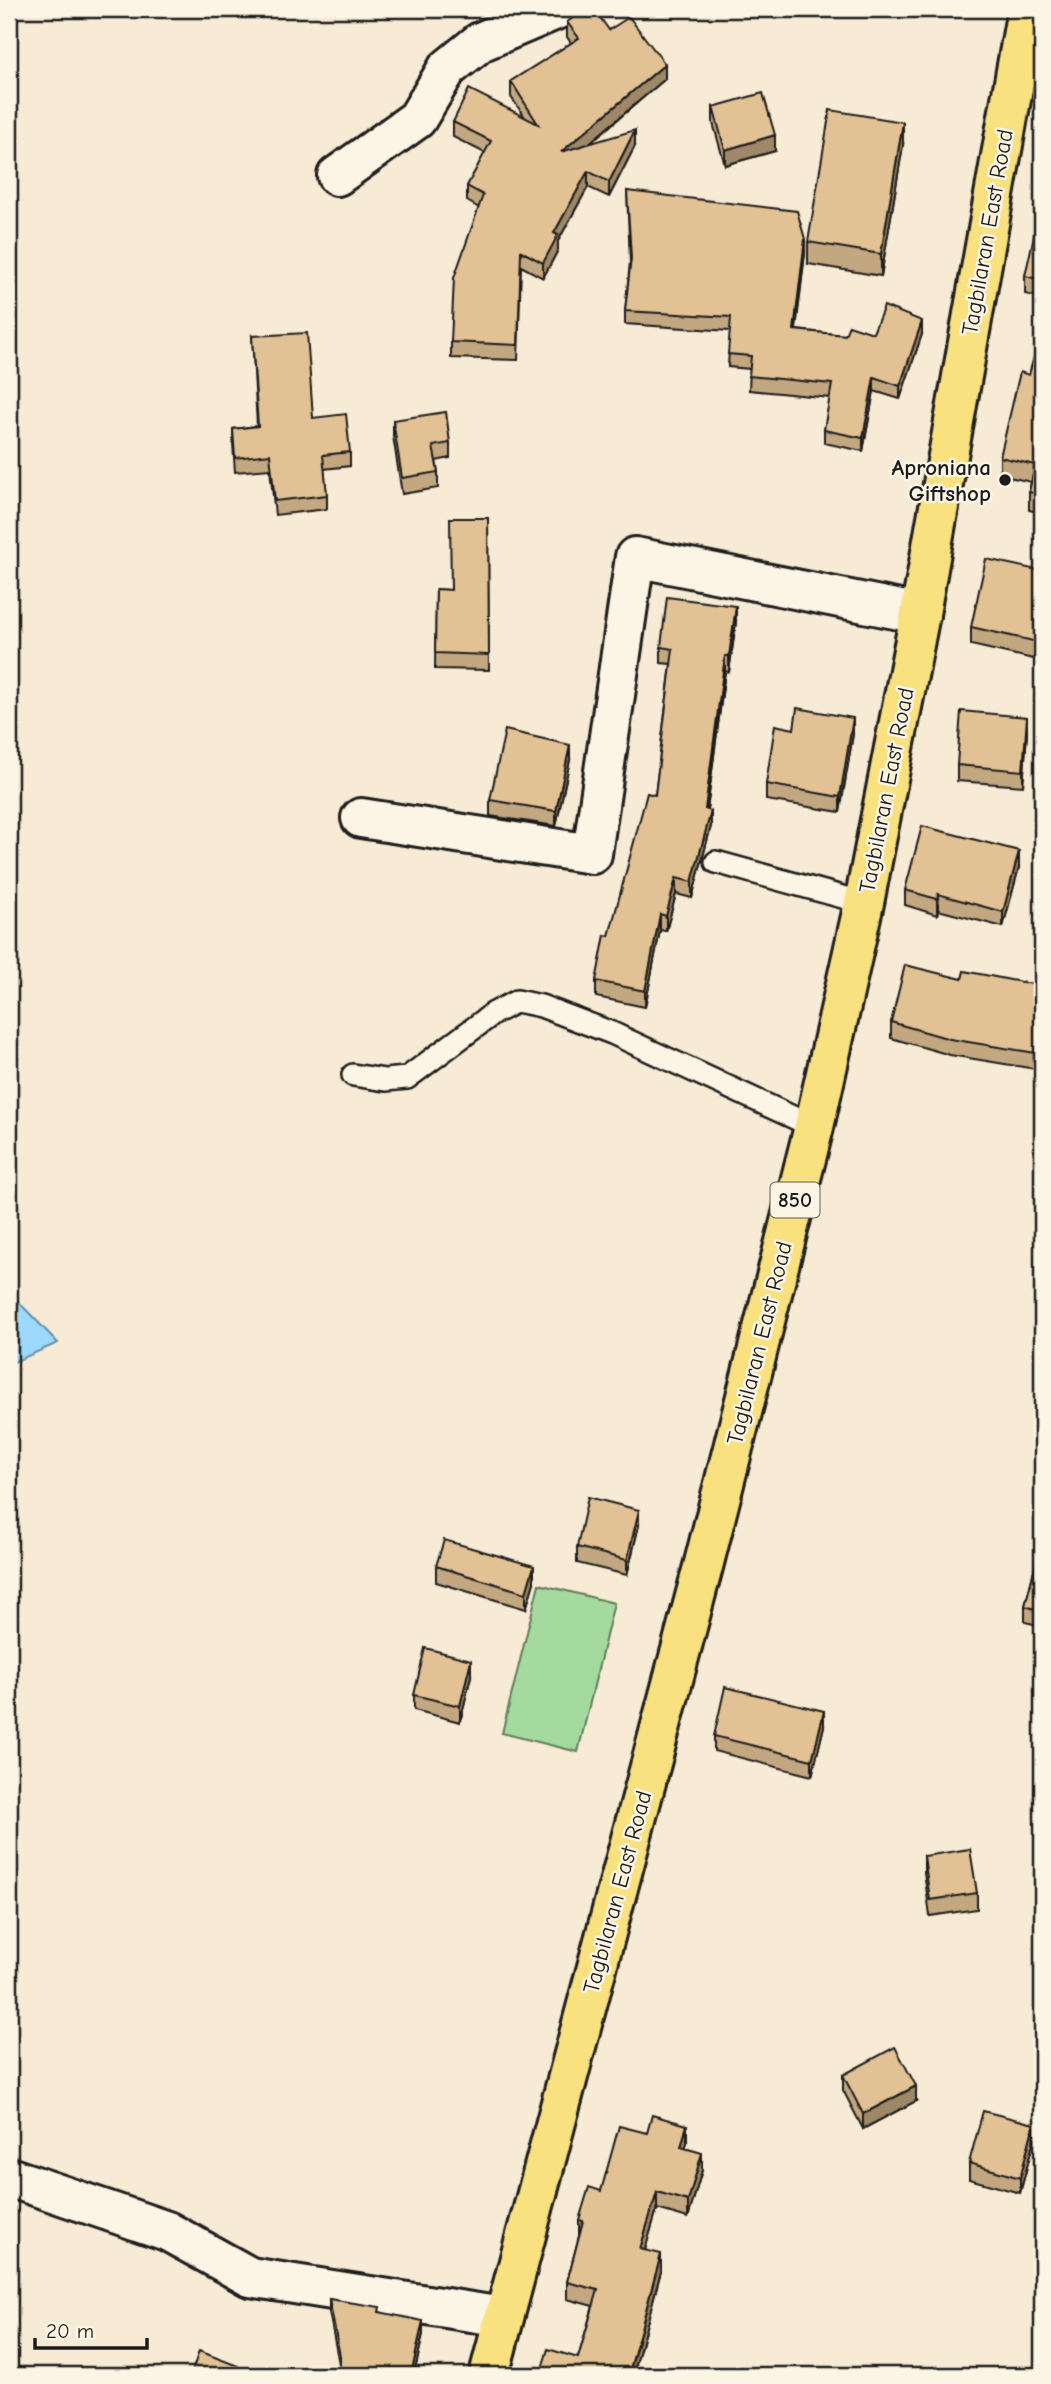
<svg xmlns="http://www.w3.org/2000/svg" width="1051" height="2384" viewBox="0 0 1051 2384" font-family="'Comic Neue',sans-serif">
	<rect width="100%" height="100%" fill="#f7ebd5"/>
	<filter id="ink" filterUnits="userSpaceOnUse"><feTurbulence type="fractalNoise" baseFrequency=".0143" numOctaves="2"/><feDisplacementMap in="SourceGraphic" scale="14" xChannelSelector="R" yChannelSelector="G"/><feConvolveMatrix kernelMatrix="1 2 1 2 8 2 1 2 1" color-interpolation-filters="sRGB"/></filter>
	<g filter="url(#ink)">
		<!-- green -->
		<polygon fill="#a4da9d" stroke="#607b5c" stroke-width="2" points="539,1584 614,1603 578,1752 502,1733"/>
		<!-- water -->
		<polygon fill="#9dd9fd" stroke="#698da3" stroke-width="2" points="9,1292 58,1343 9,1364"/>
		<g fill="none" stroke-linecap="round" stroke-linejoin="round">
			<defs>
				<g id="service">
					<polyline points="716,862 864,903"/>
					<polyline points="353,1075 385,1080 407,1078 494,1013 517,1001 541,1006 612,1033 814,1127"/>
				</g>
				<g id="minor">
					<polyline points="337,176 417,119 447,69 480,42 558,9"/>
					<polyline points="361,818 592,854 635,557 920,614"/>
					<polyline points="9,2177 167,2231 250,2277 503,2317"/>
				</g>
				<polyline id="primary" points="489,2375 704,1563 814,1127 864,903 920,614 1027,9"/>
			</defs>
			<!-- service casing -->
			<use href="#service" stroke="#1c1c1c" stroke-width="26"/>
			<!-- minor casing -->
			<use href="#minor" stroke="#1c1c1c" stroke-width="44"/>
			<!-- primary casing -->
			<use href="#primary" stroke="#1c1c1c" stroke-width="44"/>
			<!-- service -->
			<use href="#service" stroke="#fcf5e5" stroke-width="21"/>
			<!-- minor -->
			<use href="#minor" stroke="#fcf5e5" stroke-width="38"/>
			<!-- primary -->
			<use href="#primary" stroke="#fae180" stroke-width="38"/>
		</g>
		<!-- wall -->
		<g fill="#c2a780" stroke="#1c1c1c" stroke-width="2">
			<polygon points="567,22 609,30 665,79 589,144 635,146 609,197 588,187 558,241 558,250 543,278 521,266 518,360 451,358 451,342 479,208 467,201 467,186 485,153 453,137 453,122 524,116 511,97 511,81 571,43 567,37"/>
			<polygon points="713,107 775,151 725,165 713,123"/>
			<polygon points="903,145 881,276 808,264 808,242"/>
			<polygon points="627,191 805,253 796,330 845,335 873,333 922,334 900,399 874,391 863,451 824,443 824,430 830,398 749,390 750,369 728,367 730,331 625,324 625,311 630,262"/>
			<polygon points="1042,214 1042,298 1025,294 1025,276"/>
			<polygon points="1042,328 1042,513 1029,510 1029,492 1031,482 1000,475 1000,457 1029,375"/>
			<polygon points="252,336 313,418 350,452 350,466 324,469 327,495 327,509 275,515 270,469 235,472 233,443 233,429 257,426"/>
			<polygon points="393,420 450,443 450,458 436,461 438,472 438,488 402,494 393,436"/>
			<polygon points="488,518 489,670 435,669 436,589 451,590"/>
			<polygon points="1042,571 1042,661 971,645 971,627"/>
			<polygon points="736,622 729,672 725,671 707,810 711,826 692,898 676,894 666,931 660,930 645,1007 596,997 596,981 609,936 655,795 671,664 661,663 661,647"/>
			<polygon points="794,729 853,734 840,812 766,800 766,784"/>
			<polygon points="1027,733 1023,786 957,781 957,765"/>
			<polygon points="570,760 556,826 490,816 490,800"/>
			<polygon points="1019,867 1003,927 938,910 937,915 905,905 905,890"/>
			<polygon points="962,979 1042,986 1042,1070 950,1055 891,1038 891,1022"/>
			<polygon points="639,1525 627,1575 577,1563 577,1547"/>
			<polygon points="1042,1539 1042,1626 1025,1622 1025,1606"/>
			<polygon points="436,1566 534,1582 526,1609 436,1582"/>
			<polygon points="471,1676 460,1722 414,1710 414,1695"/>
			<polygon points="824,1726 812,1776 714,1751 714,1736"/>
			<polygon points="924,1856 977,1893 977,1909 930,1916 924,1872"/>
			<polygon points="843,2075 916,2101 863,2129 843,2090"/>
			<polygon points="647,2133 687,2142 685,2148 702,2170 688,2218 657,2209 645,2250 661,2271 633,2375 578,2358 593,2306 567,2299 567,2282 579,2236 579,2220"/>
			<polygon points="1034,2140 1020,2193 969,2179 969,2163"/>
			<polygon points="329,2299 380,2312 423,2334 414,2375 340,2375 340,2369 329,2312"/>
		</g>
		<!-- shaded-wall -->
		<g fill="#9e8868" stroke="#1c1c1c" stroke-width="2">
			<polygon points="665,64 665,79 561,167 561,152"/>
			<polygon points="903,122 903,145 881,276 881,254"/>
			<polygon points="635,130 635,146 609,197 609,182"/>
			<polygon points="775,135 775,151 725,165 725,150"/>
			<polygon points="588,171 588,187 558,241 558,250 543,278 543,263 554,233"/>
			<polygon points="805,239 805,253 794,343 794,330"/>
			<polygon points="922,321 922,334 900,399 900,386"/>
			<polygon points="874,377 874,391 863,451 863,438"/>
			<polygon points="736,606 736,622 729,672 729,656"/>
			<polygon points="725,656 725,671 705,825 705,809"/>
			<polygon points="1027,717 1027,733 1023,786 1023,771"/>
			<polygon points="853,718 853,734 840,812 840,797"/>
			<polygon points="570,745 570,760 556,826 556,811"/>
			<polygon points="711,811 711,826 692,898 692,882"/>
			<polygon points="1019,851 1019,867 1003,927 1003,912"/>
			<polygon points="676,878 676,894 666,931 666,916"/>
			<polygon points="938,894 938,910 937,915 937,899"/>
			<polygon points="660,914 660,930 645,1007 645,991"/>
			<polygon points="639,1510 639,1525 627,1575 627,1560"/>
			<polygon points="534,1566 534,1582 526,1609 526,1593"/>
			<polygon points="471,1660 471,1676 460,1722 460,1706"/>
			<polygon points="824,1711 824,1726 812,1776 812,1760"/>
			<polygon points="916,2086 916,2101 863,2129 863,2114"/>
			<polygon points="1034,2124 1034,2140 1020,2193 1020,2178"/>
			<polygon points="687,2125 687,2142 681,2164 681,2147"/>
			<polygon points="702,2153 702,2170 688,2218 688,2201"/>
			<polygon points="657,2192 657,2209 640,2266 640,2249"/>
			<polygon points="661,2254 661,2271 633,2375 629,2375"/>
			<polygon points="423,2321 423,2334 414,2375 411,2375"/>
		</g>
		<!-- building -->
		<g fill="#e2c295" stroke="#1c1c1c" stroke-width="2">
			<polygon points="586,9 594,9 609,30 629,17 665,64 561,152 635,130 609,182 588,171 554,233 558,235 543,263 521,251 518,345 451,342 454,278 483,195 467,186 491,141 453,122 469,89 538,124 511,81 579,38 567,22"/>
			<polygon points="763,93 775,135 725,150 713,107"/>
			<polygon points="830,110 903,122 881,254 808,242"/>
			<polygon points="627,191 797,211 805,239 794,330 845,335 849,325 873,333 884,306 922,321 900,386 874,377 863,438 824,430 832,384 749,376 751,356 728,354 731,317 625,311 631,258"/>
			<polygon points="1039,213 1042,214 1042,280 1025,276"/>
			<polygon points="1042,328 1042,495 1029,492 1035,465 1000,457 1020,372 1029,375"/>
			<polygon points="307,333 313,418 346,414 350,452 323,455 327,495 275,501 270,454 235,458 233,429 258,426 252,336"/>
			<polygon points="446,412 450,443 433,446 438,472 402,478 393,420"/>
			<polygon points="450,518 488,518 489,655 435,653 436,589 451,590"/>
			<polygon points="986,559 1042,571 1042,643 971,627"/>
			<polygon points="667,597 736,606 729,656 725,656 705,809 711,811 692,882 676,878 666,916 660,914 645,991 596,981 605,935 609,936 647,793 655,795 673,649 661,647"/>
			<polygon points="797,708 853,718 840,797 766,784 775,725 794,729"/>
			<polygon points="961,711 1027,717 1023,771 957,765"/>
			<polygon points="505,730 570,745 556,811 490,800"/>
			<polygon points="922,826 1019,851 1003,912 938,894 937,899 905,890"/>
			<polygon points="905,965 962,979 964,971 1042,986 1042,1054 950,1039 891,1022"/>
			<polygon points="588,1497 639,1510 627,1560 577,1547"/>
			<polygon points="1042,1539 1042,1611 1025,1606"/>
			<polygon points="444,1540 534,1566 526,1593 436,1566"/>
			<polygon points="425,1648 471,1660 460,1706 414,1695"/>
			<polygon points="725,1687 824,1711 812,1760 714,1736"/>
			<polygon points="970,1849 977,1893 930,1900 924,1856"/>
			<polygon points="895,2047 916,2086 863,2114 843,2075"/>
			<polygon points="983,2111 1034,2124 1020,2178 969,2163"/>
			<polygon points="652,2115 687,2125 681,2147 702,2153 688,2201 657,2192 640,2249 661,2254 629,2373 635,2375 540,2375 548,2349 578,2358 598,2290 567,2282 583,2221 579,2220 589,2187 601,2191 619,2126 647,2133"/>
			<polygon points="329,2299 380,2307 379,2312 423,2321 411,2375 340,2375 340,2356"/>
			<polygon points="199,2351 238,2366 234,2375 191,2375"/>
		</g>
	</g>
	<!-- markers -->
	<circle fill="#1c1c1c" stroke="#fcf5e5" stroke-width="2.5" cx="1005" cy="480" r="7"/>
	<g text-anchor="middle" stroke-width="5" stroke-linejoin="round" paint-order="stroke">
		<!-- shield labels -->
		<rect fill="#fcf5e5" stroke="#5f5d58" stroke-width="2" x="770.5" y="1182.5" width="49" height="35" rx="5"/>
		<g font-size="21" font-weight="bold" fill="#1c1c1c">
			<text x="795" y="1207">850</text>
		</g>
		<!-- street labels -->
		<g font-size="23" fill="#1c1c1c" stroke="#fcf5e5">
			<text transform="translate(987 232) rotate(-80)" y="8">Tagbilaran East Road</text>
			<text transform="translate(886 790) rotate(-79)" y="8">Tagbilaran East Road</text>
			<text transform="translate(759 1343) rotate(-76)" y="8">Tagbilaran East Road</text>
			<text transform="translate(617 1892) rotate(-75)" y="8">Tagbilaran East Road</text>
		</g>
		<!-- poi labels -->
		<g font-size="23" font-weight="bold" fill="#1c1c1c" stroke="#fcf5e5" text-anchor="end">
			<text x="991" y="475">Aproniana<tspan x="991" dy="26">Giftshop</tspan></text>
		</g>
	</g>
	<!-- margin -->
	<rect width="1051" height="2384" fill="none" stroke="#fcf5e5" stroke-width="35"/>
	<rect x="18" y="18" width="1016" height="2349" fill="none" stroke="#1c1c1c" stroke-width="2.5" filter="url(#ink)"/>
	<!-- scale -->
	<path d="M35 2338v10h112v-10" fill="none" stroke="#1c1c1c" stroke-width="3.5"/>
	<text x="46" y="2338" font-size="21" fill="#1c1c1c" stroke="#fcf5e5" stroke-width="5" paint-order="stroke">20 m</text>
</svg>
